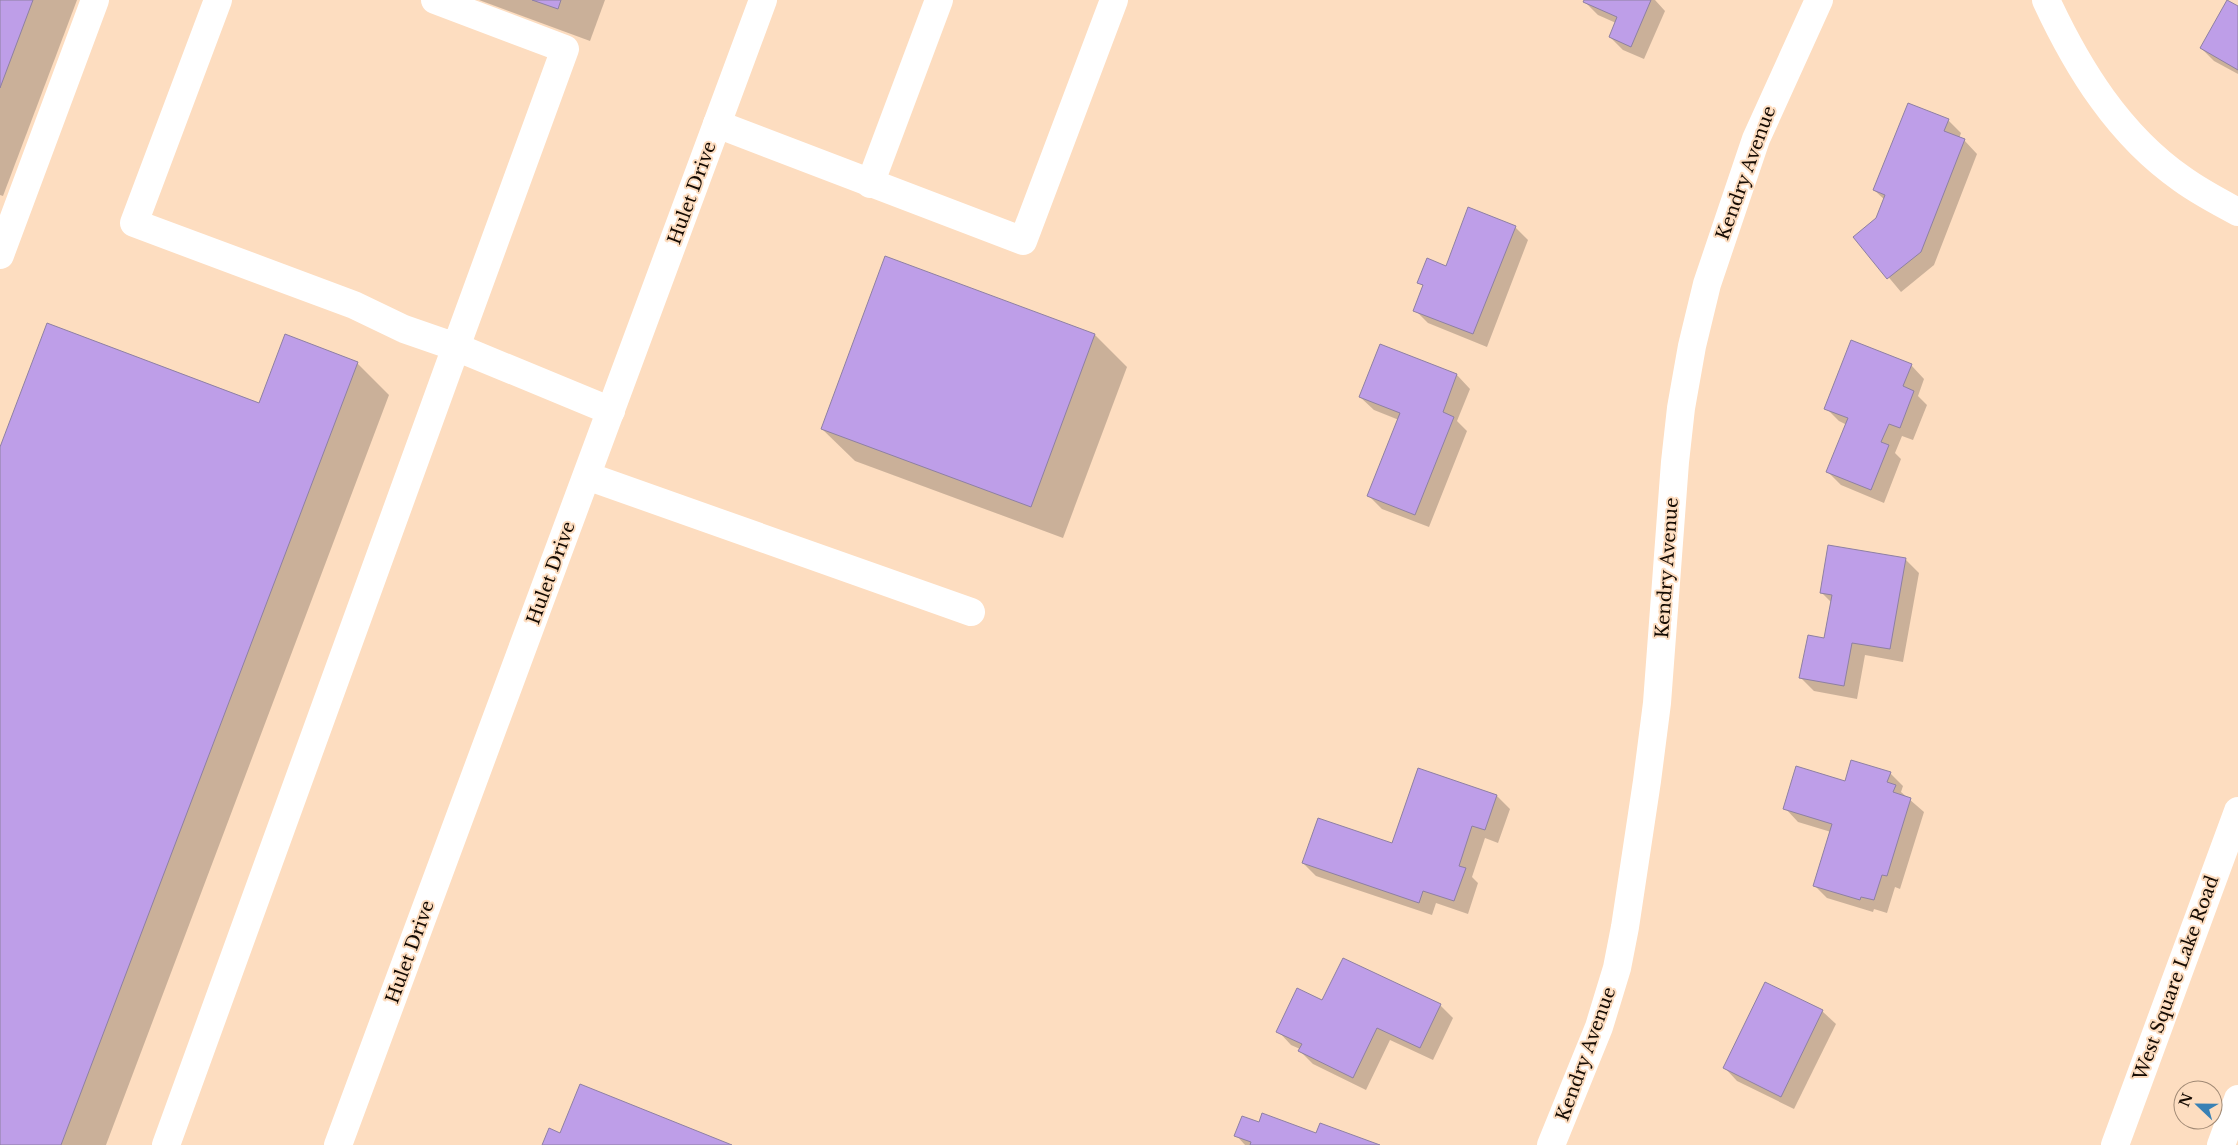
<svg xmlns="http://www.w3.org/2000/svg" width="2238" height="1145" viewBox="0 0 2238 1145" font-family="'Libre Baskerville',serif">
	<rect width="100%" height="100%" fill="#fdddc0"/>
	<!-- shadow -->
	<g fill="#0003">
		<polygon points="0,0 77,0 3,196 0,195"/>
		<polygon points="479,0 605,0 590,41"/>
		<polygon points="1586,0 1655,0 1665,11 1644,59 1623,50 1610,37 1616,23 1598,15 1585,2"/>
		<polygon points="2238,7 2238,74 2214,61 2201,48"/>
		<polygon points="1948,120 1961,133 1959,139 1964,140 1977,154 1934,265 1901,292 1855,237 1877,219 1885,200 1874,190"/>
		<polygon points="1515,227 1528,240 1487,347 1428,323 1415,310 1424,287 1419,282"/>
		<polygon points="1095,335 1127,367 1063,538 855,461 822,429"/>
		<polygon points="1380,346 1457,375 1470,389 1457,421 1467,431 1429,527 1382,509 1369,496 1399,420 1374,410 1360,397"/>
		<polygon points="357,363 389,395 106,1145 0,1145 0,451 259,405"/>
		<polygon points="1911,365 1924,379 1918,396 1927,405 1913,440 1902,436 1895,453 1901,459 1884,503 1841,485 1828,472 1847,425 1839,421 1826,408"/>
		<polygon points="1829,546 1906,560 1919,573 1903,662 1865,655 1857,699 1814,691 1801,678 1825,640 1832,603 1822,593"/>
		<polygon points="1418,769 1497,796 1510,809 1498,843 1485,838 1472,877 1478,883 1468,914 1436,903 1432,915 1316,876 1303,863 1392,844"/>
		<polygon points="1890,773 1903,786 1901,792 1924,812 1900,889 1895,887 1887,913 1874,909 1873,912 1827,898 1814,885 1831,832 1798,822 1785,808 1846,783"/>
		<polygon points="1765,983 1822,1011 1836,1024 1794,1109 1737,1081 1724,1067"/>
		<polygon points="1323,1001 1440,1005 1453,1018 1433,1060 1390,1040 1366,1090 1313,1064 1300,1051 1300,1049 1291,1045 1278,1031"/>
		<polygon points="1259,1124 1376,1145 1245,1145 1236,1135"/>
	</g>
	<!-- building -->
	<g fill="#be9ee8" stroke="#8e80a2">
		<polygon points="0,0 33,0 0,88"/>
		<polygon points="532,0 561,0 558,9"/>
		<polygon points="1584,0 1651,0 1631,47 1609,37 1617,17 1583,2"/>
		<polygon points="2227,0 2238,6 2238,70 2200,48"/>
		<polygon points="1908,103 1949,119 1944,131 1965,139 1921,252 1887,279 1853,237 1876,218 1885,195 1873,190"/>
		<polygon points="1468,207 1516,226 1473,334 1413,311 1423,285 1417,283 1427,258 1446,266"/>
		<polygon points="885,256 1095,334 1031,507 821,429"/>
		<polygon points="47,323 259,403 285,334 358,362 61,1145 0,1145 0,447"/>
		<polygon points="1851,340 1912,364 1903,386 1914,391 1900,428 1889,424 1881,442 1889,445 1871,490 1826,472 1848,418 1824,409"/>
		<polygon points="1380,344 1457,374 1443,412 1454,417 1415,515 1367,496 1400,413 1359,397"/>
		<polygon points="1828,545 1906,558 1890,649 1852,643 1844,686 1799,678 1808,635 1824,638 1832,595 1820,593"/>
		<polygon points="1851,760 1891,772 1887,782 1896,785 1893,792 1911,798 1887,876 1882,875 1874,900 1861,897 1860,900 1813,886 1832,824 1783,809 1796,766 1845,781"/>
		<polygon points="1418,768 1497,795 1485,830 1472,826 1459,866 1466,868 1454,901 1423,891 1419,903 1302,863 1318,818 1392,843"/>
		<polygon points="1343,958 1441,1004 1420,1048 1377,1028 1353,1078 1298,1051 1302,1044 1276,1032 1297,988 1322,1000"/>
		<polygon points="1765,982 1823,1010 1781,1097 1723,1068"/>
		<polygon points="580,1084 732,1145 542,1145 549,1128 560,1133"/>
		<polygon points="1262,1113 1316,1133 1320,1123 1380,1145 1250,1145 1251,1142 1234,1136 1242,1116 1259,1122"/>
	</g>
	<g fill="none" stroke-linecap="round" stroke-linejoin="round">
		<!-- minor -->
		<g stroke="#fff" stroke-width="28">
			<polyline points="218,0 134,223 354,305 404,329 456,347 565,49 435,0"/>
			<path d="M2046 0C2078 69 2119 135 2182 179 2200 192 2219 202 2238 212"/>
			<polyline points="717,124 1023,241 1114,0"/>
			<polyline points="870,184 939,0"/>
			<polyline points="0,255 95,0"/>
			<polyline points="587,476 971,612"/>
			<polyline points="166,1145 456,347 611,411"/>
			<polyline points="338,1145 763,0"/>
			<polyline points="1551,1145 1599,1027 1617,968 1625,927 1647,781 1657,703 1675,462 1681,408 1692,346 1707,284 1756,139 1819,0"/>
		</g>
		<!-- highway -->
		<g stroke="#fff" stroke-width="28">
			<polyline points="2115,1145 2238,811"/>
			<polyline points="2221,1145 2238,1099"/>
		</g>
	</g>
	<g text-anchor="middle" stroke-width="4" stroke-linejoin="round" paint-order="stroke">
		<!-- street labels -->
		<g font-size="18" fill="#150b03" stroke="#fdddc0">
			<text transform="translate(1746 173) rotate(-70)" y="6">Kendry Avenue</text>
			<text transform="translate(692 193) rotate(-70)" y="6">Hulet Drive</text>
			<text transform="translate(1667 568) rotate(-86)" y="6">Kendry Avenue</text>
			<text transform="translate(551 573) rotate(-70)" y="6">Hulet Drive</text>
			<text transform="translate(410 952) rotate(-70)" y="6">Hulet Drive</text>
			<text transform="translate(2176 978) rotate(-70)" y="6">West Square Lake Road</text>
			<text transform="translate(1586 1054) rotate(-70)" y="6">Kendry Avenue</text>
		</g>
	</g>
	<!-- north arrow -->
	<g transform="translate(2198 1105) rotate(292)"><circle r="24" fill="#fdddc0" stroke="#a08974"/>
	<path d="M0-4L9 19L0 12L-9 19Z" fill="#3981b5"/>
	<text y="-8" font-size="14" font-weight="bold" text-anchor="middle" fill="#150b03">N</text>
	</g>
</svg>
